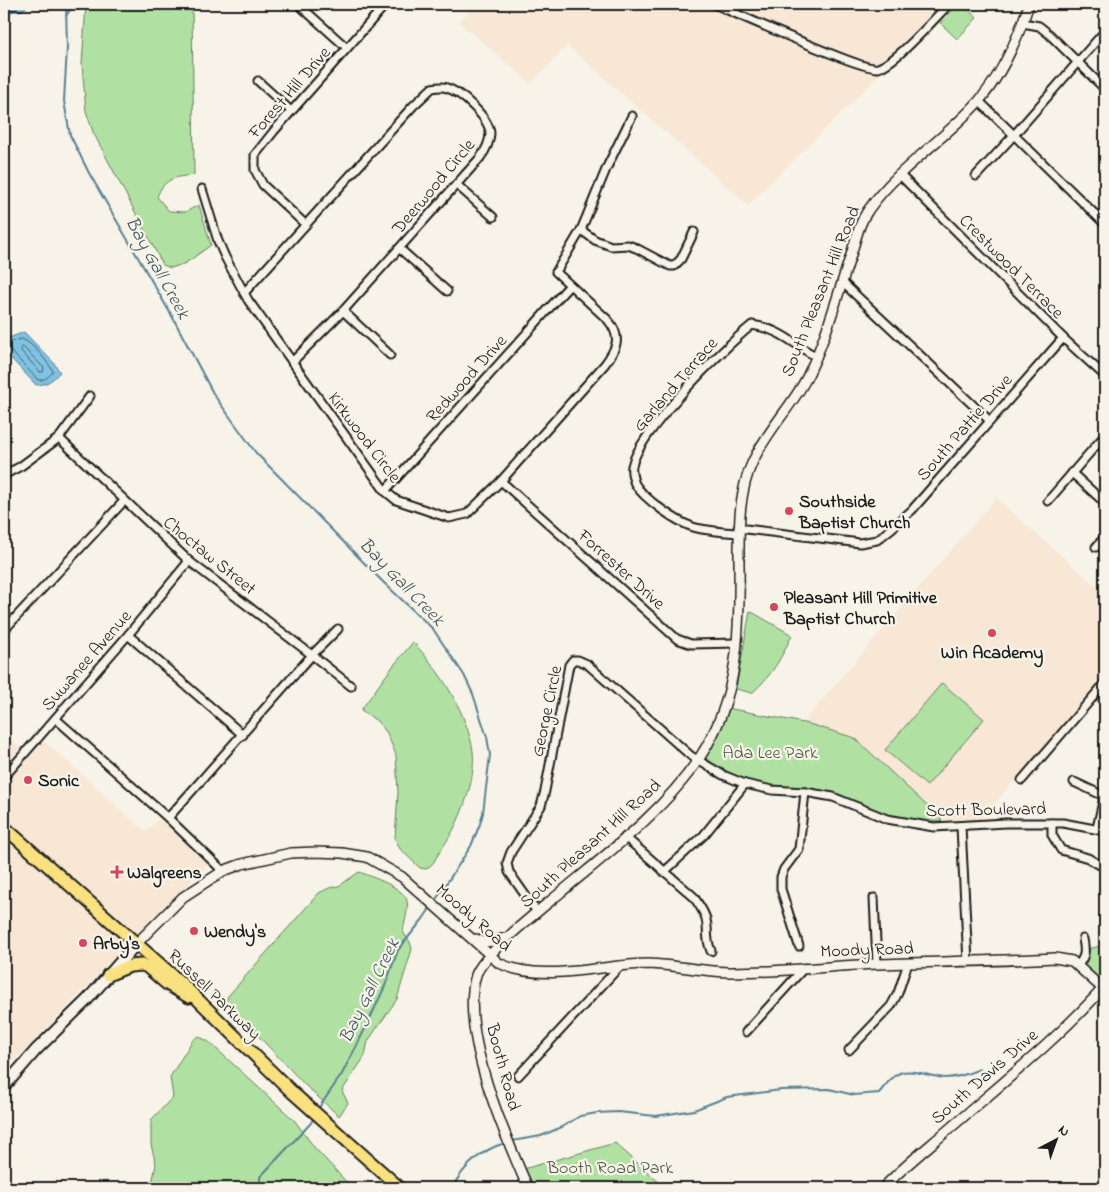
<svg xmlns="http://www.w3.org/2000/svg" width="1109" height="1192" viewBox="0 0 1109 1192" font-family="'Indie Flower',sans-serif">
	<rect width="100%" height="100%" fill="#f7f3e8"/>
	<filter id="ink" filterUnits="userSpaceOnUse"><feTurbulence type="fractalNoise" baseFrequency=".02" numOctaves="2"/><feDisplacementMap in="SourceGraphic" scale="10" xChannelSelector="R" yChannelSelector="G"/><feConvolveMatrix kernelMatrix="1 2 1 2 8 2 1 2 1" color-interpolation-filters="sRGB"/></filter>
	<g filter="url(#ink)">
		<!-- built -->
		<g fill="#f7e7d4">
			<polygon points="476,4 947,4 864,90 748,205 567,45 531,84 459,22"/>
			<polygon points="996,498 1101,591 1105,586 1105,676 981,819 942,820 855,738 809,724 807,718"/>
			<polygon points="4,733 20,748 36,734 146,832 166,812 215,857 4,1071"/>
		</g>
		<!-- green -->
		<g fill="#b0e1a2" stroke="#667e5f">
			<path d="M86 4H192L194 175C175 177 164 178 157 197L169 211 185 212 199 205 211 245 186 263 171 268 163 265 93 132 86 111 82 64Z"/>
			<polygon points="959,4 962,4 977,18 957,39 940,23"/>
			<path d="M750 611 792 635C780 660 773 674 752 693L736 689Z"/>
			<path d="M413 642C440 671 463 706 472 745 477 769 468 798 458 820 452 835 441 849 433 863L427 869 420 868 400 849 395 839 398 792 396 755 387 733 377 721 361 710 390 670Z"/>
			<polygon points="942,683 984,719 927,786 885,750"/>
			<polygon points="727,708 809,724 855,738 942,820 938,823 911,822 888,818 833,796 745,783 700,760"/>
			<path d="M359 872C370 876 405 888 407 901 409 908 404 924 403 932L410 942 412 949 397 999 368 1041 365 1056 342 1091 348 1103 339 1116 306 1086 226 1002 228 996 319 893 329 888 339 886Z"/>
			<path d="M1105 945V974L1098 978 1083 966C1084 959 1087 958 1087 949Z"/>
			<polygon points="198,1036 209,1042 295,1121 314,1147 352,1188 153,1188 152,1184 156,1164 151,1145 151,1120 173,1097 170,1077 192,1041"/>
			<polygon points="615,1143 662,1185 659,1188 528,1188 520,1170"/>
		</g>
		<!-- water -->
		<g fill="#80c2e1" stroke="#588092">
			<polygon points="4,4 29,4 23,10 4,13"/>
			<path d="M24 332 53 362 60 372C53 380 46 385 36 385L4 351V340Z"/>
		</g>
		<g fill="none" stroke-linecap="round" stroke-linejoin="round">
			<!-- shore -->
			<g stroke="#445e6b" stroke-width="1">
				<path d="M22 339C34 344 46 360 53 371 51 376 43 381 38 380L7 347 8 343Z"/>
				<polygon points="23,347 44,368 43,372 40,372 21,351 21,348"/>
			</g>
			<!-- stream -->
			<g stroke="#588092" stroke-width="2">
				<polyline points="66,4 67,48 64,101 70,135 89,173 172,316 214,395 256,453 383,582 433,629 464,675 473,694 487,737 490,755 483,813 480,824 471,846 435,901"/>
				<polyline points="66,16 74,4"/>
				<polyline points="318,1109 342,1074 367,1025 385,986 398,950 423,919 431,907"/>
				<path d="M512 1141 541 1136 564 1126 580 1116 597 1113 618 1112 656 1116 694 1110 727 1097 781 1090 829 1089 854 1095 879 1093C897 1071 901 1067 929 1075 934 1076 940 1078 945 1078 957 1078 968 1074 980 1069"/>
				<polyline points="263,1188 260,1185 260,1177 310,1124 314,1118"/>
				<path d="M452 1188C464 1166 481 1150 505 1143"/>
			</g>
			<defs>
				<g id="minor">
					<polyline points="298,4 347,48"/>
					<path d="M714 4C735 13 866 72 878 68 897 62 934 19 949 4"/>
					<polyline points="1023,23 1039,26 1049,34 1105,89"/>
					<polyline points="258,81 291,111"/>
					<polyline points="979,101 1105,224"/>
					<polyline points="900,175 1063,338 1105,376"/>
					<polyline points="976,176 1014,135 1105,31"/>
					<polyline points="457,185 493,217"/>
					<path d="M202 189 218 241 225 257 248 300 385 491 396 500 449 518 467 514 501 481 605 364C617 348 622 337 608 320L556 272 581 230 607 167 632 116"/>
					<polyline points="305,224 263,185 255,170 255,155 274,131 386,4"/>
					<polyline points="581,230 595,240 611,246 628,245 636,248 670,266 674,266 681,259 694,232"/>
					<polyline points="400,249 447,291"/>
					<polyline points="842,282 990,421"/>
					<path d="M244 293 413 106 432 88C437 87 442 86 447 88 461 92 489 118 490 133 490 142 486 150 480 158L343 311 292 362"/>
					<polyline points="343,311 390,355"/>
					<polyline points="59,438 189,561 312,655 351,686"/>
					<polyline points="1072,473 1105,503"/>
					<polyline points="4,475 21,466 59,438 90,396"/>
					<polyline points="501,481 677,639 691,644 737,643"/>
					<polyline points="385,491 569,286"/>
					<polyline points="1048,501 1105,435"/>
					<polyline points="738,528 860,543 877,540 892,528 912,510 1063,338"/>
					<path d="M738 533C723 532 707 531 693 527 677 522 644 499 635 484 633 479 631 472 632 466 639 432 723 348 752 325 780 329 792 343 815 356"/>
					<polyline points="1096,547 1105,537"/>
					<polyline points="4,630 124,501"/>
					<polyline points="128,635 243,735"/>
					<polyline points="56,719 168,818 223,871"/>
					<polyline points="4,777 128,635 189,561"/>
					<polyline points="1022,780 1105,683"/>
					<polyline points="1074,782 1104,796"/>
					<polyline points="168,818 312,655 338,629"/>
					<polyline points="1052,823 1052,835 1061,850 1088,858 1105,868"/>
					<polyline points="961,827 968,962"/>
					<polyline points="1097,828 1105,793"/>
					<path d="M625 837 694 897C698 904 704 911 706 919 709 932 705 937 711 951"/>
					<polyline points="664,872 704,835 745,784"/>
					<polyline points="874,898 877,964"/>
					<polyline points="537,912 509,872 507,863 511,852 541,806 545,791 569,665 573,660 578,660 587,664 691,756 723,775 745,784 772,790 805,792 833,797 887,819 934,827 1006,823 1063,823 1105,831"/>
					<polyline points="799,946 781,889 781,877 784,869 799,849 805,792"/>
					<path d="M1078 965C1086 956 1085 950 1083 939"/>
					<polyline points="746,1032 804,968"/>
					<polyline points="849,1050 891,1006 898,993 908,963"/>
					<polyline points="518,1076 620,966"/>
				</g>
				<g id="tertiary">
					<path d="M476 939C488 945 494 940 506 938"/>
					<path d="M136 944 183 897 223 871 242 864 291 853 315 852 342 853 367 857 402 877 499 963C541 984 603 964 649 964 677 965 705 972 732 972 781 972 829 966 877 964 936 962 996 961 1055 958L1072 961 1103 989"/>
					<path d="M528 1188C505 1136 459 1031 476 975 483 954 541 909 560 893 608 853 665 810 700 757 739 698 740 632 739 563 739 529 738 492 753 461 767 431 791 407 806 379 825 342 836 300 849 261 855 244 858 224 869 209 898 168 944 140 978 102 1002 75 1018 38 1029 4"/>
					<path d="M883 1188C903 1167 926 1149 948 1130 1001 1084 1058 1039 1105 986"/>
				</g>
				<polyline id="secondary" points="4,1087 36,1050 87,1000 136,944"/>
				<g id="primary">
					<polyline points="4,827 181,983 293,1093 400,1188"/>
					<polyline points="108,975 130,966 141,965 146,966 167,984 189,997"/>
				</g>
			</defs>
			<!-- minor casing -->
			<use href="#minor" stroke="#1c1c1c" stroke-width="11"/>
			<!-- tertiary casing -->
			<use href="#tertiary" stroke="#1c1c1c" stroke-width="12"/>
			<!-- secondary casing -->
			<use href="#secondary" stroke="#1c1c1c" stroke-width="14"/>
			<!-- primary casing -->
			<use href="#primary" stroke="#1c1c1c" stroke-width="15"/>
			<!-- minor -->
			<use href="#minor" stroke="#f7f3e8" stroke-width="7"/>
			<!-- tertiary -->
			<use href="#tertiary" stroke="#f7f3e8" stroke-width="9"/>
			<!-- secondary -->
			<use href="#secondary" stroke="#f7f3e8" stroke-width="10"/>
			<!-- primary -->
			<use href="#primary" stroke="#fae180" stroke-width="11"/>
		</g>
	</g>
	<!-- markers -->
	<g fill="#d1495b" stroke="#f7f3e8" stroke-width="2">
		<circle cx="789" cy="511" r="5"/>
		<circle cx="774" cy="607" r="5"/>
		<circle cx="992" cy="633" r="5"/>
		<circle cx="28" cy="780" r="5"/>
		<path d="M114.5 864.5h5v5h5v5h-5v5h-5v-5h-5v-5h5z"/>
		<circle cx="194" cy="931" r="5"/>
		<circle cx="83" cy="943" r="5"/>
	</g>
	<g text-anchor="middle" stroke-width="4.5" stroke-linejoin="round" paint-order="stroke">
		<!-- street labels -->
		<g font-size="18" fill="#1c1c1c" stroke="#f7f3e8">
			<text transform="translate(289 92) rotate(-49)" y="6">Forest Hill Drive</text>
			<text transform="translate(433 186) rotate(-50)" y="6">Deerwood Circle</text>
			<text transform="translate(1012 266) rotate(45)" y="6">Crestwood Terrace</text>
			<text transform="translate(820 291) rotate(-68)" y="6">South Pleasant Hill Road</text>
			<text transform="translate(466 378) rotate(-48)" y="6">Redwood Drive</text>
			<text transform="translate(675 384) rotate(-49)" y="6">Garland Terrace</text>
			<text transform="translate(964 427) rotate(-49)" y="6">South Pattie Drive</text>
			<text transform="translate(365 437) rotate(53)" y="6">Kirkwood Circle</text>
			<text transform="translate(210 555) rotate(39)" y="6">Choctaw Street</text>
			<text transform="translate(622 569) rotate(42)" y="6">Forrester Drive</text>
			<text transform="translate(86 660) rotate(-49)" y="6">Suwanee Avenue</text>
			<text transform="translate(546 711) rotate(-78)" y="6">George Circle</text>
			<text transform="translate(986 809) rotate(-1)" y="6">Scott Boulevard</text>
			<text transform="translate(590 843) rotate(-42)" y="6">South Pleasant Hill Road</text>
			<text transform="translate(474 917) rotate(41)" y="6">Moody Road</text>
			<text transform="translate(867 949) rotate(-2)" y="6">Moody Road</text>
			<text transform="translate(215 994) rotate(44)" y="6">Russell Parkway</text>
			<text transform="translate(504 1067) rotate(75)" y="6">Booth Road</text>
			<text transform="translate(984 1076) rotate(-41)" y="6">South Davis Drive</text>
		</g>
		<!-- poi labels -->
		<g font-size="18" font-weight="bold" fill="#1c1c1c" stroke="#f7f3e8" text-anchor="start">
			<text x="799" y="507">Southside<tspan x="799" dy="21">Baptist Church</tspan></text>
			<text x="784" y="603">Pleasant Hill Primitive<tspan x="784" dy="21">Baptist Church</tspan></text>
			<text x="992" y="658" text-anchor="middle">Win Academy</text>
			<text x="38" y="786">Sonic</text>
			<text x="127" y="878">Walgreens</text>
			<text x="204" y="937">Wendy's</text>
			<text x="93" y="949">Arby's</text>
		</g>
		<!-- park labels -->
		<g font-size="18" fill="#485744" stroke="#f7f3e8">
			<text x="770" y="758">Ada Lee Park</text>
			<text x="610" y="1173">Booth Road Park</text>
		</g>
		<!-- water labels -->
		<g font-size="19" font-style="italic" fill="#3f5661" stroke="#f7f3e8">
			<text transform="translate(159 267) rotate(61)" y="7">Bay Gall Creek</text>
			<text transform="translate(403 581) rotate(46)" y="7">Bay Gall Creek</text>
			<text transform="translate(368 990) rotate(-64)" y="7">Bay Gall Creek</text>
		</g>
	</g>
	<!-- margin -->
	<rect width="1109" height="1192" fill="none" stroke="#f7f3e8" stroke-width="20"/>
	<rect x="10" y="10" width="1089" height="1172" fill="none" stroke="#1c1c1c" stroke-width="2" filter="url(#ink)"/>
	<!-- north arrow -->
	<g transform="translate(1056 1140) rotate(41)" stroke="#f7f3e8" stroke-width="4" paint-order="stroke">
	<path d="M0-4L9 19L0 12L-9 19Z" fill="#1c1c1c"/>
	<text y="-8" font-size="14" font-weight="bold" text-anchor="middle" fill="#1c1c1c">N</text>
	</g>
</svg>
